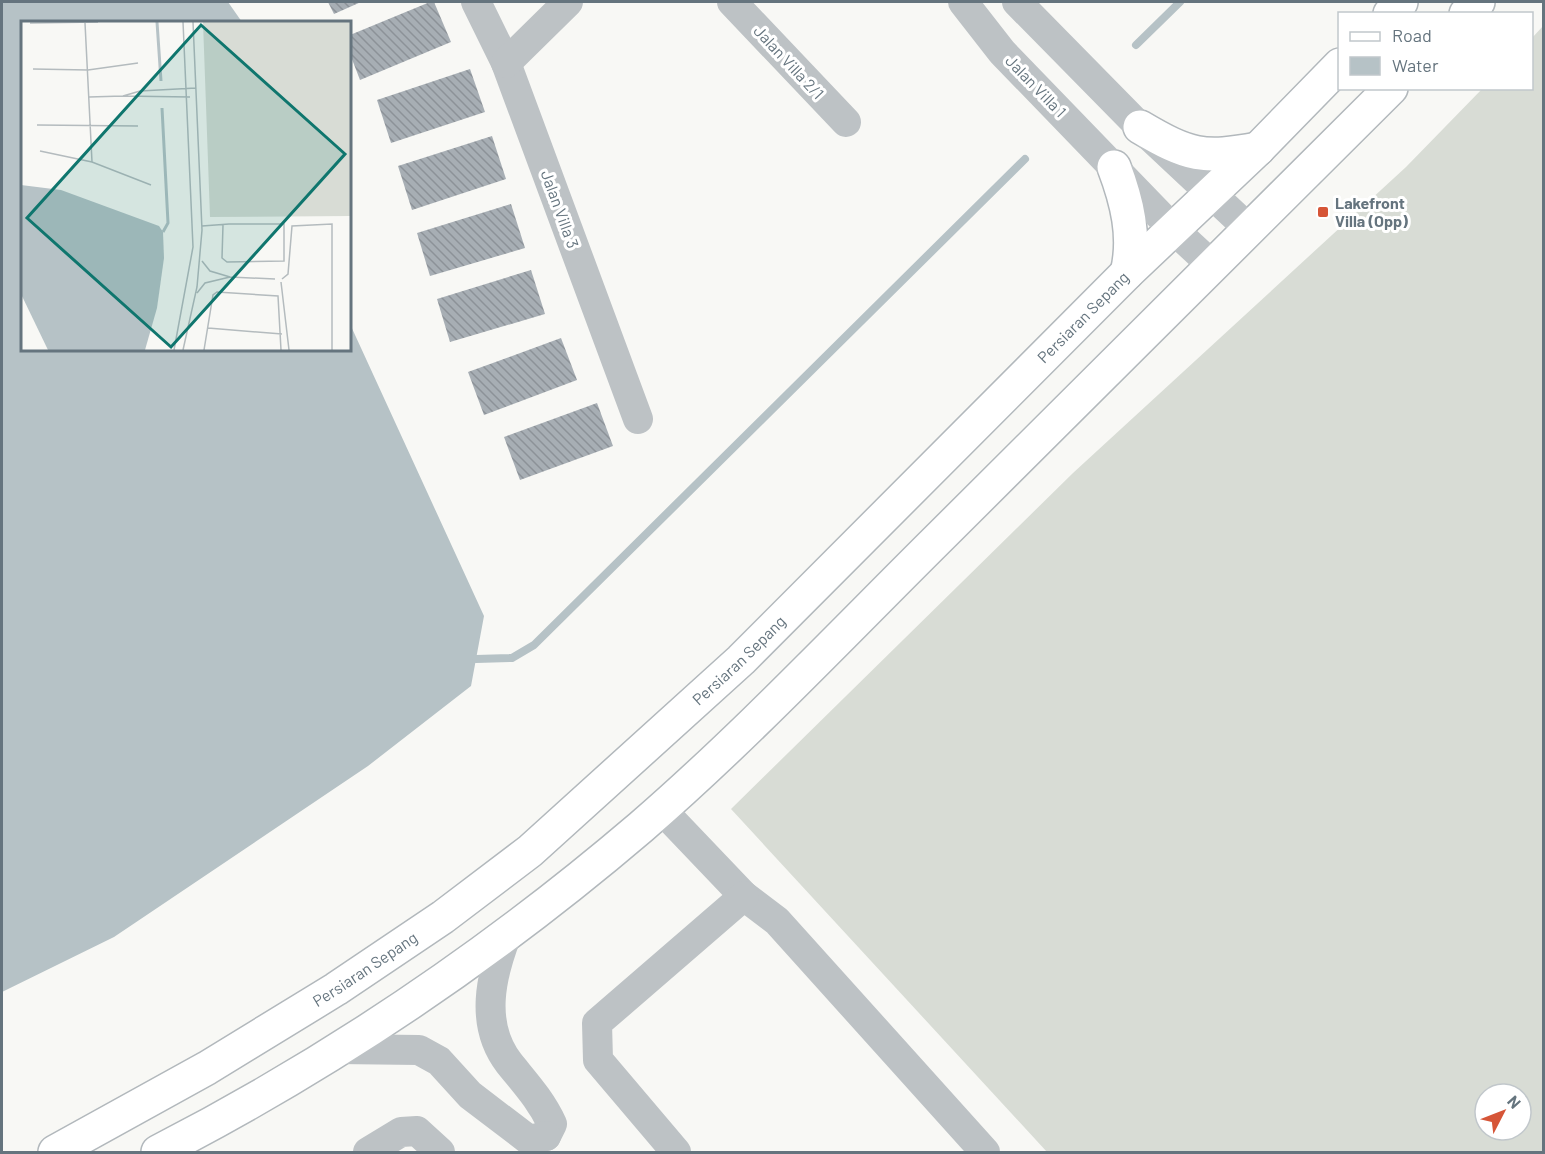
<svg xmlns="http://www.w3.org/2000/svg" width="1545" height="1154" viewBox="0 0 1545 1154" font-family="Barlow,sans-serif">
	<defs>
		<pattern id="building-back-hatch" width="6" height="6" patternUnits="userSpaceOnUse" patternTransform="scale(1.5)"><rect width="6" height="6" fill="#a7aeb4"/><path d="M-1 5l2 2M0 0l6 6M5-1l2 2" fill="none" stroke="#8c9298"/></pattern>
	</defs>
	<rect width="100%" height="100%" fill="#f8f8f5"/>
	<!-- grass -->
	<path fill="#d8dcd5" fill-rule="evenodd" d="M1543 26V1152H1047L731 809 1073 473 1406 167 1482 89 1532 88V38ZM1485 1094H1521V1130H1485Z"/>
	<!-- water -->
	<polygon fill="#b6c2c6" points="2,2 228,2 242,22 22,22 22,350 350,350 350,324 484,616 471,686 368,766 114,937 2,992"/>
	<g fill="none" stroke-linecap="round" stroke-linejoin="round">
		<!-- stream -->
		<g stroke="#b6c2c6" stroke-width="8">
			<polyline points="1136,45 1180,2"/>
			<polyline points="476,659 512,658 534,645 1025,159"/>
		</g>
	</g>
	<!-- building -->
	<g fill="url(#building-back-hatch)">
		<polygon points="328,2 361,2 334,14"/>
		<polygon points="430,2 434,2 451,42 360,80 350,54 350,35"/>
		<polygon points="470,69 485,112 391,143 377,100"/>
		<polygon points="492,136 506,179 412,210 398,166"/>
		<polygon points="511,204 525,248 430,276 417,233"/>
		<polygon points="531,270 545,314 450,342 437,299"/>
		<polygon points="561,338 577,380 484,415 468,372"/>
		<polygon points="597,403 613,446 520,480 504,437"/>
	</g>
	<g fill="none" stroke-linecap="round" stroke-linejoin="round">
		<defs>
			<g id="secondary">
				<polyline points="1390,14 1401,2"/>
				<polyline points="1466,14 1478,2"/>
				<path d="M1140 127C1189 156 1203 159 1258 149"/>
				<path d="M1114 167C1127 201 1136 237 1127 273"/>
				<path id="s1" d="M55 1152 207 1068 336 989 443 917 530 851 741 660 1127 273 1258 149 1340 65"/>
				<path d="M158 1152C333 1062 491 955 641 827 746 736 843 633 942 535 1092 387 1242 238 1391 88"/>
			</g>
		</defs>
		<!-- secondary casing -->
		<use href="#secondary" stroke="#b2b8bc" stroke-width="36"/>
		<!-- street -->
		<g stroke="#bdc2c5" stroke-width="30">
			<polyline points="476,2 506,63 638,419"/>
			<polyline points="732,2 846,122"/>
			<polyline points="963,2 1002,52 1173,229 1213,266"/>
			<polyline points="1017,2 1140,127 1250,230"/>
			<polyline points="506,63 568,2"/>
			<polyline points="661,809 744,896 777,921 985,1152"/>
			<path d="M507 934C491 975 479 1024 509 1063 525 1083 541 1100 552 1124L546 1136"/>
			<polyline points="338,1049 419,1050 439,1061 470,1095 529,1140 546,1136"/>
			<polyline points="368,1152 401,1132 417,1131 440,1152"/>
			<polyline points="676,1152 598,1060 597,1023 744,896"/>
		</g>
		<!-- secondary -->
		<use href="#secondary" stroke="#fff" stroke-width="33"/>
	</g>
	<!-- markers -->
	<rect fill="#d65537" stroke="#fff" stroke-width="2" x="1317" y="206" width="12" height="12" rx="3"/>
	<g text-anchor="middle" stroke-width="6" stroke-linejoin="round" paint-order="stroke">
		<!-- street labels -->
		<g font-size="16" fill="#65747e" stroke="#fff">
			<text transform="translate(789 62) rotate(47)" y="6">Jalan Villa 2/1</text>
			<text transform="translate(1036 86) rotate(46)" y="6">Jalan Villa 1</text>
			<text transform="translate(560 209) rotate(70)" y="6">Jalan Villa 3</text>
			<text dy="6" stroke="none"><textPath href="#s1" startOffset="1332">Persiaran Sepang</textPath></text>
			<text dy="6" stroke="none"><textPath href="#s1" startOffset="846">Persiaran Sepang</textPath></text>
			<text dy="6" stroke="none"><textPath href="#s1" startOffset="360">Persiaran Sepang</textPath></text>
		</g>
		<!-- poi labels -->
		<g font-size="16" font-weight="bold" fill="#65747e" stroke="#fff" text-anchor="start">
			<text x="1335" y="209">Lakefront<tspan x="1335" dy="18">Villa (Opp)</tspan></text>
		</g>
	</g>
	<!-- overview -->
	<g transform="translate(21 21)">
		<rect width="330" height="330" fill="#f8f8f5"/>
		<path d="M182 1H330V195L189 196Z" fill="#d8dcd5"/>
		<path d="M0 164 40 169 138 205 142 211 143 237 136 287 124 329H27L0 273Z" fill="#b6c2c6"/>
		<path fill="none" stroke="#b6c2c6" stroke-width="3" d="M136 1 140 60M141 87 147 202 142 211"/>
		<path fill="none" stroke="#b4bbbe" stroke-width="1.5" d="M9 2 77 1M64 2 71 141M12 48 67 49 117 42M68 76 102 75M169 76 102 75 119 70 175 67M16 104 117 105M19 130 71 141 130 164M181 205 208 203H263V240L206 241 201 237 202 204M181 240 189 250 209 256 254 258M261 258 267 253 271 205 311 203V329M260 261 268 329M176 272 184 262 209 256M187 307 261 313M153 329 172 226 162 1M162 329 176 266 181 209 172 1M183 329 192 274 196 271 257 275 260 329"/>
		<path fill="#0f766e" fill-opacity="0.15" stroke="#0f766e" stroke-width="3" d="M180 4 324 133 150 326 6 197Z"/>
		<rect width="330" height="330" fill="none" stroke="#65747e" stroke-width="3"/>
	</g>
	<!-- border -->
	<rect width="1545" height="1154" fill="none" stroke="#65747e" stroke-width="6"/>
	<!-- legend -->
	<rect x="1338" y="12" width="195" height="78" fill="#ffffff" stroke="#c1c7cb" stroke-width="1.5"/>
	<rect x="1350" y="32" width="30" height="9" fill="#ffffff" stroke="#c1c7cb" stroke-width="1.5"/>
	<text x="1392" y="42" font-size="18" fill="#65747e">Road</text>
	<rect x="1350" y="57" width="30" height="18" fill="#b6c2c6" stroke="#c1c7cb" stroke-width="1.5"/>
	<text x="1392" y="72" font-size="18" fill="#65747e">Water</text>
	<!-- north arrow -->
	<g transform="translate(1503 1112) rotate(48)"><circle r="28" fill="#ffffff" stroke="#c1c7cb" stroke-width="1.5"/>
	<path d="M0-4.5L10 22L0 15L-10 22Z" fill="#d65537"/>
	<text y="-9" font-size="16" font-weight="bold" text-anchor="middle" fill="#65747e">N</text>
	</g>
</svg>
